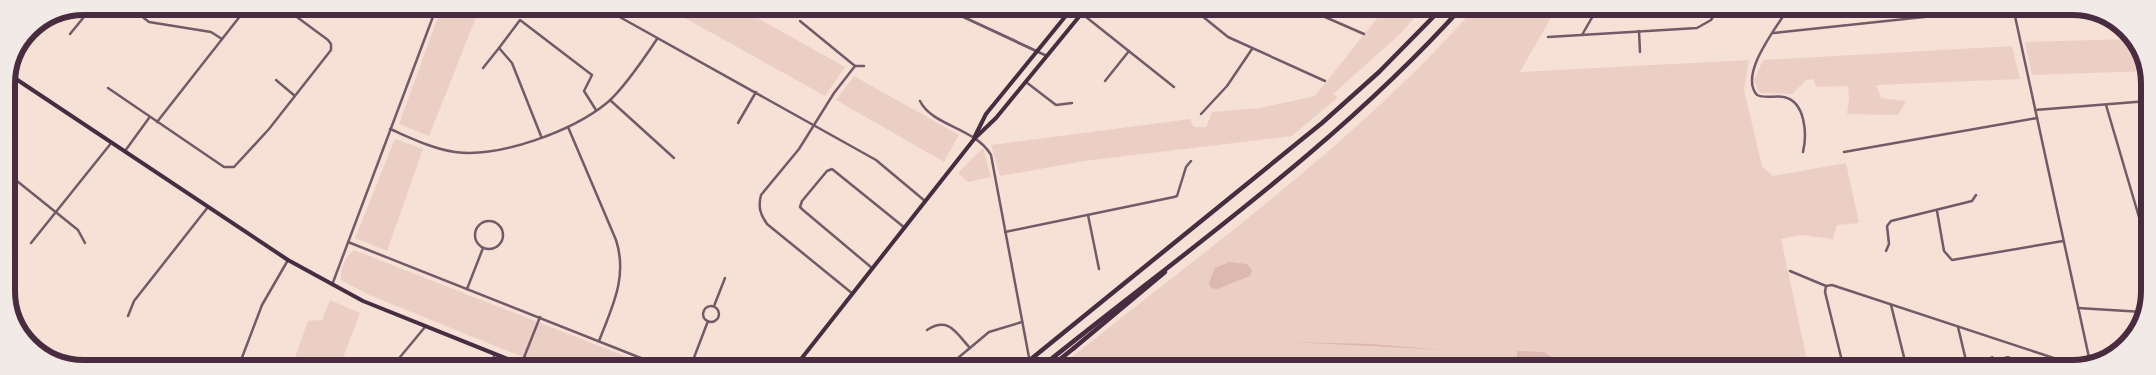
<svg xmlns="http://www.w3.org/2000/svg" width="2156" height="375" viewBox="0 0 2156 375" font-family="Barlow,sans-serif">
	<rect width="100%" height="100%" fill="#f7e1d7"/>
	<!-- green -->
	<g fill="#ebcfc5">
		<polygon points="442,6 484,6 475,20 429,136 399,124"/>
		<polygon points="663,6 736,6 845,67 825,96"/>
		<polygon points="1386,7 1424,7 1398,36 1333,94 1338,97 1292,136 1084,161 1000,176 991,145 1190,119 1194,127 1206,127 1212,112 1259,108 1315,96"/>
		<path d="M1476 7H1557L1520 72 1749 60 1744 90 1762 166 1773 176 1846 163 1859 223 1837 225 1833 239 1802 235 1781 239 1809 369 1058 368C1201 253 1354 145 1476 7Z"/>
		<polygon points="2131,39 2148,71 2032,75 2025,42"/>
		<polygon points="2012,46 2020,79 1876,85 1881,98 1906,101 1898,115 1847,114 1849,97 1848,86 1817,87 1813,79 1806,80 1792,94 1759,93 1754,80 1763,60"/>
		<polygon points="854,76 959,135 944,162 836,100"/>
		<polygon points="395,139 423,149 387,251 355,238"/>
		<polygon points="983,148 991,177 968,182 958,173"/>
		<path d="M354 250 655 368H550L369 295 341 280C339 271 346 255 354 250Z"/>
		<polygon points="330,300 360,313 339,368 301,368 303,364 294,360 308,321 322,320"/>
	</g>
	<!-- water -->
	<g fill="#dcb8b0">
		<polygon points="1229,262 1247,264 1252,270 1250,276 1217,289 1211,288 1209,283 1215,268"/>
		<polygon points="1290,342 1372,344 1445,350"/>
		<path d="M1517 351 1543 352 1573 369C1553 369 1536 361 1517 359Z"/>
	</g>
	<!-- building -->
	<polygon fill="#644757" points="1993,356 1994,359 2008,356 2046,369 1980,369 1978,360"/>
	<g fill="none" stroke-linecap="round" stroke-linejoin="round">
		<!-- minor -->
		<g stroke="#755966" stroke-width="2.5">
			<polyline points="129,6 149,22 211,32 222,39"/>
			<polyline points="600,6 876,160 925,201"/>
			<polyline points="1191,7 1228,37 1325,81"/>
			<polyline points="1302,7 1364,34"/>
			<path d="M1789 7C1778 26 1738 74 1757 95 1765 99 1775 95 1784 97 1806 102 1807 135 1803 152"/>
			<polyline points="2013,7 2090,362"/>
			<polyline points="1081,13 1174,87"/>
			<polyline points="800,21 855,66"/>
			<polyline points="1639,31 1640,52"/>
			<polyline points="1774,33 1952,14 1977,7"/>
			<polyline points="70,34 93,6"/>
			<polyline points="1582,35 1598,7"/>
			<polyline points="1548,37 1697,28 1711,20 1719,7"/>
			<polyline points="483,68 499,48"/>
			<polyline points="276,80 295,96"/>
			<polyline points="1105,81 1129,51"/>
			<polyline points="1026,82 1056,105 1072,103"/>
			<polyline points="108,88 224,167 234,167 269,129 331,50 331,44 328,40 282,6"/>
			<polyline points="610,100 674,158"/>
			<path d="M920 101C932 126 976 128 991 155L1031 368"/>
			<polyline points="2106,105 2149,251"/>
			<polyline points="2035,110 2148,101"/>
			<polyline points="1201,114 1227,86 1252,49"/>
			<polyline points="157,122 248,6"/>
			<polyline points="738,123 756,92"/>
			<path d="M568 127 616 240C628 277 612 307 599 341"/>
			<path d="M390 129C411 138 433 149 455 152 500 158 573 131 608 102 624 88 645 57 657 39"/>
			<polyline points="541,136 512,63 499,48 520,20 592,75 584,91 596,110"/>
			<polyline points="125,151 149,118"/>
			<polyline points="1844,152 2037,118"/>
			<polyline points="7,173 78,230 85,243"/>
			<polyline points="1937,211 1944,251 1952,260 2063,241"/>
			<polyline points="1088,215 1099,269"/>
			<circle cx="489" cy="235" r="14"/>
			<polyline points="1005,232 1174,197 1177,196 1186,167 1191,161"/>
			<polyline points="348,242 666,368"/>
			<polyline points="31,243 112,142"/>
			<polyline points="1886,251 1889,244 1887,226 1891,221 1972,201 1976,195"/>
			<polyline points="872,268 803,210 800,207 802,201 827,171 832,169 905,228"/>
			<polyline points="1790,271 1826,286 1832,285 2078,366"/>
			<polyline points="332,285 437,6"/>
			<polyline points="1826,286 1825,292 1844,369"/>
			<polyline points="467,289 483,248"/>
			<path d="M853 294 767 224C760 214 758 207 761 195L799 149 834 93 855 66H864"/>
			<polyline points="1891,305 1907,369"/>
			<polyline points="714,306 725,278"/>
			<circle cx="711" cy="314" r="8"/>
			<polyline points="2078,308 2143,312"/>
			<polyline points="128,316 134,301 208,207"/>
			<polyline points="1958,327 1968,369"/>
			<polyline points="20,329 65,364"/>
			<path d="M927 330C949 316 956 333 970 348"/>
			<polyline points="29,344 33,339"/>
			<polyline points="521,365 540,317"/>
			<polyline points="238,368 262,305 288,260"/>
			<polyline points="391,368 425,327"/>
			<polyline points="489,368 495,354"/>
			<polyline points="690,368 708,321"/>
			<polyline points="946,368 989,332 1022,322"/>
		</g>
		<!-- tertiary -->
		<polyline stroke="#755966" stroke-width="3" points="942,7 1047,56"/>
		<!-- secondary -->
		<g stroke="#4a2c40" stroke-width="4">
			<polyline points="10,75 288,260 363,301 530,368"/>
			<polyline points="975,136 986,114 1073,7"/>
			<polyline points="794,368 975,138 996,118 1087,7"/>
		</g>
		<!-- trunk -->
		<g stroke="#4a2c40" stroke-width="4.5">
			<polyline points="1074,348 1165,272"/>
			<polyline points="1020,368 1322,123 1379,72 1443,7"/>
			<path d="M1040 368C1184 252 1338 145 1462 7"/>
		</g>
		<!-- motorway -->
		<polyline stroke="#4a2c40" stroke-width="4.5" points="1049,368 1074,348"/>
	</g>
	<!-- crop -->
	<path d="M0 0H2156V375H0ZM84 15H2072A69 69 0 0 1 2141 84V291A69 69 0 0 1 2072 360H84A69 69 0 0 1 15 291V84A69 69 0 0 1 84 15Z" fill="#f1eae7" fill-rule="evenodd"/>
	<path fill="none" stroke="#4a2c40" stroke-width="6" d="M84 15H2072A69 69 0 0 1 2141 84V291A69 69 0 0 1 2072 360H84A69 69 0 0 1 15 291V84A69 69 0 0 1 84 15Z"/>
</svg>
